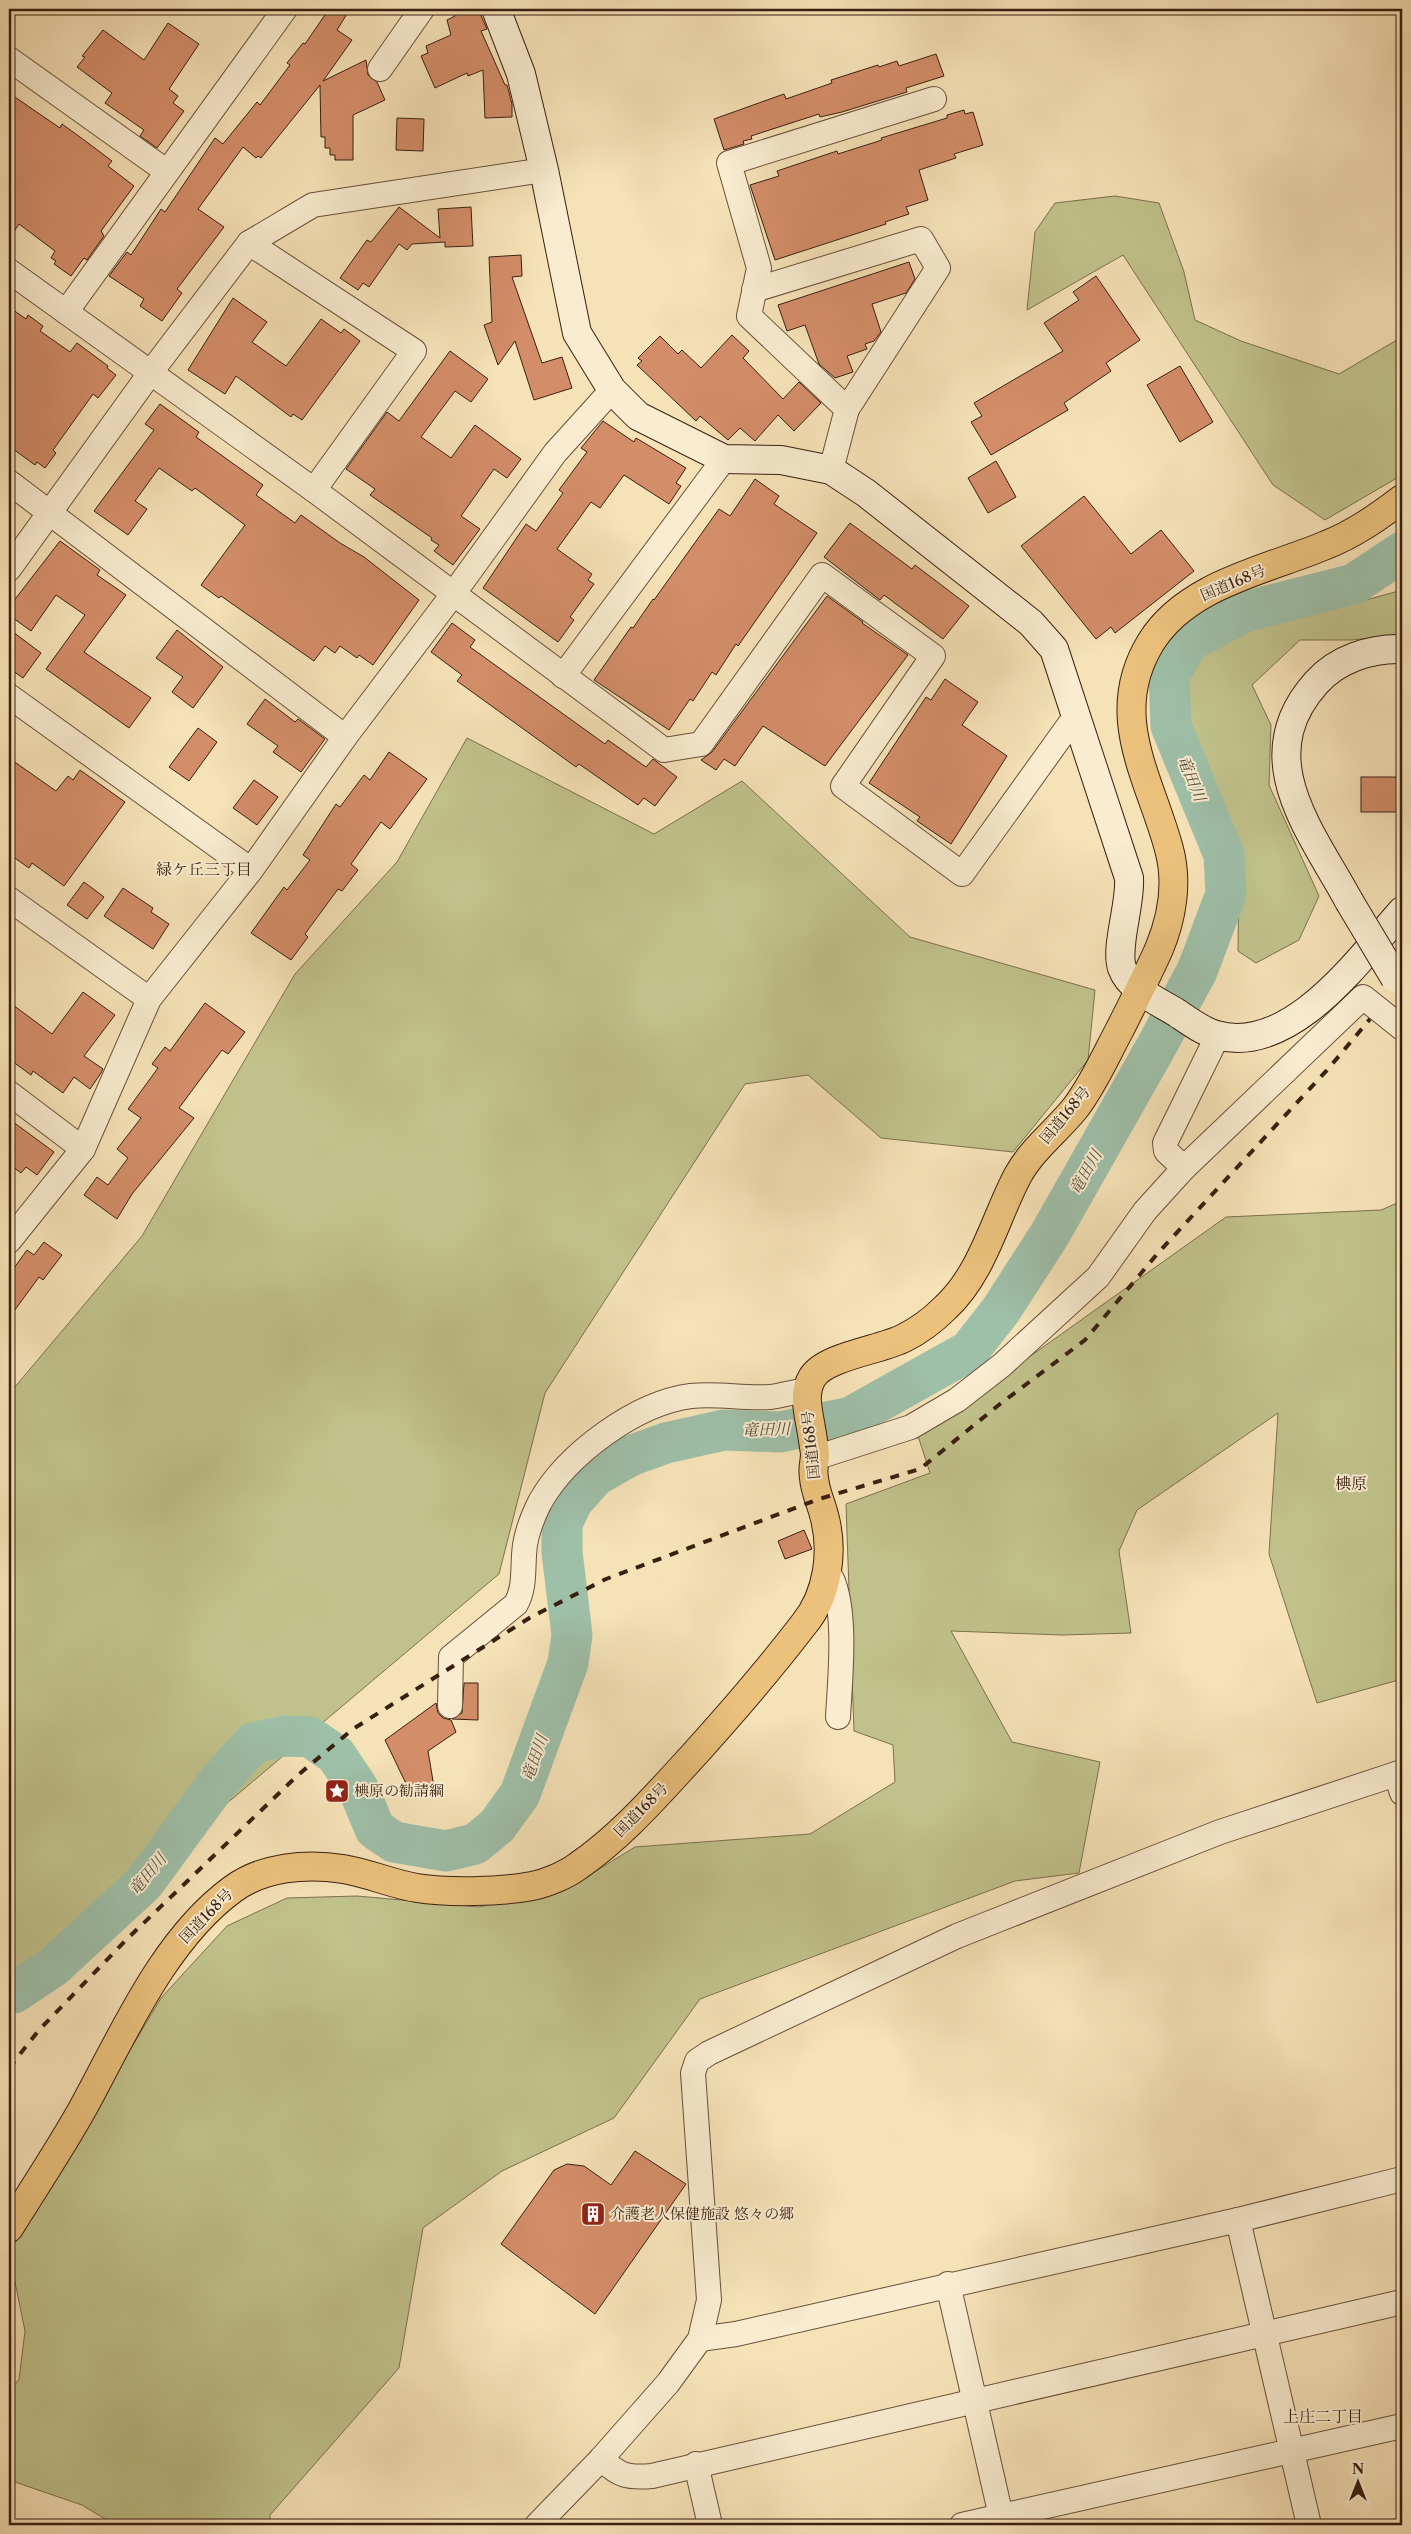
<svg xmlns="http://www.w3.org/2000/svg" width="1411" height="2534" viewBox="0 0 1411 2534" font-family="'Libre Caslon Text','Noto Serif JP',serif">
	<rect width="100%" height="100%" fill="#f6e2b7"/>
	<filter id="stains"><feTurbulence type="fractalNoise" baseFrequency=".004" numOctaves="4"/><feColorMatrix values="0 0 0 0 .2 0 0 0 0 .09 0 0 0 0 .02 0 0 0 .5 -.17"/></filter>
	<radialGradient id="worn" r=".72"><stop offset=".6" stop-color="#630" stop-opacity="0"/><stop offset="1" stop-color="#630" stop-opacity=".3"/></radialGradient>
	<!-- green -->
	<g fill="#c1c28b" stroke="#7d704e">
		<polygon points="1115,196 1159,203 1184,272 1195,320 1241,341 1339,374 1402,337 1402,475 1325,520 1273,485 1123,255 1027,310 1035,232 1055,203"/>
		<polygon points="1402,586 1402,635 1351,640 1300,640 1252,685 1271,725 1269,785 1319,896 1299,940 1256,963 1238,951 1239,854 1179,723 1179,677 1195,648 1246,620 1314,601 1355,603 1395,592"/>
		<polygon points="467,738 654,834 742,781 910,937 1095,990 1088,1060 1013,1152 881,1138 808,1075 745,1084 545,1393 499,1574 9,1987 9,1394 142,1236 295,974 397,862"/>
		<polygon points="1402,1201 1402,1679 1317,1703 1269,1554 1278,1413 1137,1510 1119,1551 1131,1633 1062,1635 951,1631 1012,1742 1100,1762 1079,1873 1015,1881 700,1999 614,2118 502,2171 423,2228 399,2368 270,2515 270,2525 115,2525 82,2505 9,2480 9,2393 19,2379 25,2331 9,2253 161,1998 227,1926 287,1898 357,1896 479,1907 573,1885 635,1847 810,1834 895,1782 893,1745 854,1731 846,1504 930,1473 918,1436 1226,1217 1381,1210"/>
	</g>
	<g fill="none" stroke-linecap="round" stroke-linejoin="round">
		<!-- river -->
		<polyline stroke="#9ebfa8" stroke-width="41" points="9,1994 14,1993 53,1967 144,1883 218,1782 253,1743 284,1736 310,1737 336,1755 358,1788 375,1829 394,1842 446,1851 475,1844 497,1826 520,1794 568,1663 572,1635 562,1552 562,1524 572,1502 595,1476 630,1456 666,1443 724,1430 780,1432 851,1417 969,1351 1001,1310 1050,1234 1156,1047 1197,971 1226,894 1224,855 1171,726 1169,675 1189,641 1244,612 1354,584 1402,552"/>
	</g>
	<!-- building -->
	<g fill="#d38d69" stroke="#391f10">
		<polygon points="329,9 350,9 337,30 352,40 323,81 366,60 368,75 377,82 385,100 353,115 353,160 335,160 335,155 330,155 330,148 325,148 325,137 321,137 320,85 261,158 258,156 256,158 243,147 198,209 224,227 177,289 182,293 162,321 140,306 144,299 109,276 127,252 131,255 161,209 165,212 215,138 223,144 257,102 260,105 290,65 287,63 303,43 305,44"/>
		<polygon points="451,9 478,9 487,29 481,31 505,85 507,85 512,104 512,117 485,118 483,70 468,76 467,73 435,88 421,56 428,53 426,46 451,35 447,20 455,16"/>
		<polygon points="168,23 199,44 169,89 178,96 173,103 184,111 157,148 140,136 144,130 105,103 112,93 77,67 85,57 82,56 103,30 144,60"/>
		<polygon points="936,54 944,76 906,88 907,92 842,112 820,117 819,114 751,136 752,139 743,141 744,144 724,150 714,119 784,94 786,99 832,83 831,80 878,65 879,67 897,61 899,66"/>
		<polygon points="9,93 60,128 62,124 84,140 112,161 108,166 134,186 101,231 104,236 87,260 84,258 71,276 54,264 56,261 51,258 55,251 19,224 9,239"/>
		<polygon points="964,110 965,114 973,112 983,145 954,154 956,158 919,170 928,200 906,207 909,214 885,222 886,224 775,260 750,185 779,176 777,171 837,151 838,154 882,140 881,138 947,118 947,115"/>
		<polygon points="397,118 424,119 423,151 396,150"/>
		<polygon points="399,207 440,238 438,209 471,207 473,246 445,247 445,242 412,244 407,250 399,244 369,287 363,283 358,290 340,278 367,240 371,242"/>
		<polygon points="521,255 522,276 512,277 542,363 562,357 572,388 534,400 515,341 498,365 484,325 492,322 489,257"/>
		<polygon points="909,262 915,279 906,293 872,304 881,332 874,341 865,344 867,349 847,356 853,372 835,378 819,364 805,325 787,331 778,305"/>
		<polygon points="1096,276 1140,340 1106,363 1111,371 1064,403 1068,410 991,455 971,422 982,416 974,403 1063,351 1044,323 1079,300 1073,292"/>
		<polygon points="233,298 267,322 252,342 286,366 321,319 341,333 344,329 360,341 302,420 293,414 291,417 236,376 225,394 188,370"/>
		<polygon points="9,307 26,319 28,315 43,326 40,331 70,352 77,343 108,366 107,368 116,375 98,398 93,394 53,450 56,453 45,468 37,462 35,465 9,446"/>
		<polygon points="732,335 749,351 743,358 783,399 799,382 821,403 794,431 778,415 755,441 740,428 728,440 700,416 696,421 637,365 642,361 638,358 660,336 678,354 682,350 701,368"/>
		<polygon points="450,351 488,379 471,402 455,391 421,437 451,458 475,425 521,459 507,478 494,469 461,516 480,529 453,565 434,551 439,545 431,540 432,538 370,495 375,489 346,469 387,412 399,421"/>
		<polygon points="1180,366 1213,422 1180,442 1147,385"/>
		<polygon points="160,404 199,432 196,437 263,485 256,495 295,523 301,515 340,543 364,557 419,600 373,665 359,655 357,658 340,646 335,653 325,646 314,661 221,596 219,598 201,585 245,525 195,488 192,491 159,468 135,501 147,509 128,535 94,511 154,430 145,424"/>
		<polygon points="603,421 634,442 636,438 686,468 676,483 681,486 669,504 624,475 600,508 591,502 557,549 592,574 588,580 594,584 570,617 574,620 558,642 483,588 526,524 536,531 563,493 559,490 587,452 581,448"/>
		<polygon points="996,461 1016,497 988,513 968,478"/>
		<polygon points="755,479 779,496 774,504 817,533 738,646 736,644 716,675 712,672 693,701 690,699 669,730 594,680 631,627 633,628 653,599 654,600 719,509 730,516"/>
		<polygon points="1084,496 1131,554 1161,530 1194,571 1115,633 1111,627 1096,639 1021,546"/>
		<polygon points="850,523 912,569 915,565 969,606 943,639 884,595 880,600 824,557"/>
		<polygon points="60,541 100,570 97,575 126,595 84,652 151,698 129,728 46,669 85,615 56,595 31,631 9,615 9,607"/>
		<polygon points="827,596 863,622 862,623 908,655 825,766 763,726 735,766 724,759 716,770 701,760 712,752"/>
		<polygon points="452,623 475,640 470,647 605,744 608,740 646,767 653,759 677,777 655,806 644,798 638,805 579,764 576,767 457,681 462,675 431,652"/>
		<polygon points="9,629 41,653 23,678 9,668"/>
		<polygon points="177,630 223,667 193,708 172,692 183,677 156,658"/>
		<polygon points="945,679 978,702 962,725 1007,756 951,844 917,821 920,817 869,783 926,697 931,700"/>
		<polygon points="265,699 295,722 298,719 325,739 301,772 273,752 278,746 247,724"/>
		<polygon points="198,728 217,742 189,781 169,767"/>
		<polygon points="389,752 427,779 390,829 381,822 351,864 358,870 342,891 338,889 305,934 308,937 291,960 251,933 284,887 287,890 310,860 303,855 336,804 340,807 364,775 370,780"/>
		<polygon points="9,758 56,791 68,776 73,780 80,770 125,802 64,886 32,863 29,868 9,854"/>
		<rect x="1361" y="777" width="41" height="35"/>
		<polygon points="254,780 278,797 257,825 233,808"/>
		<polygon points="84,882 104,897 87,919 67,905"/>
		<polygon points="123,888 153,908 151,912 169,924 153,949 104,916"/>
		<polygon points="83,992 115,1015 84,1056 103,1069 101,1073 90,1089 74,1077 63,1093 33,1071 31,1075 9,1059 9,1002 52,1034"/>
		<polygon points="205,1003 245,1032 228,1054 222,1050 179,1108 194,1118 132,1194 117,1219 84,1195 97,1177 108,1185 128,1158 117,1149 141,1118 128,1109 158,1068 152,1064 165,1047 170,1051"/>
		<polygon points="9,1119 54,1152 37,1175 26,1167 21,1173 9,1164"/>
		<polygon points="44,1242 62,1255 43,1280 39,1277 9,1318 9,1275 27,1250 34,1255"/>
		<polygon points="804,1530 812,1549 785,1559 778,1541"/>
		<polygon points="464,1683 478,1683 478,1720 452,1719 462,1713"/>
		<polygon points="436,1703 438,1713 443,1718 451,1720 456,1732 428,1751 434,1787 412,1796 385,1740"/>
		<polygon points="635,2151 686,2184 595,2314 501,2244 554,2170 567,2164 584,2166 611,2185"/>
	</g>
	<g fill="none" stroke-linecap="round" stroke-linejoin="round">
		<defs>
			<g id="street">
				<polyline points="9,59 166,171"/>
				<polyline points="380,69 422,9"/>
				<polyline points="249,243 414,351 314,490"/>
				<polyline points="9,271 314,490 664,750 701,744 822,575 933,656 843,786 962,874 1077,714"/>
				<polyline points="754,290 921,239 938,268 847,409"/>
				<polyline points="66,312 285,9"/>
				<polyline points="831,470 847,409 749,316 759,268 729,163 934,99"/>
				<polyline points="9,482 345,737"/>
				<polyline points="9,569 151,372 249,243 313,205 544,170"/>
				<polyline points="563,676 724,459"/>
				<polyline points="9,696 251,870"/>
				<polyline points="9,899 149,999"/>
				<polyline points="9,1093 83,1149"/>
				<polyline points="1184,1168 1166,1151 1165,1143 1218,1035"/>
				<polyline points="9,1241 83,1149 149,999 251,870 345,737 454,593 555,453 612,390"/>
				<polyline points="815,1458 911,1427 957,1400 1002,1365 1098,1277 1145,1211 1184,1168 1363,997 1402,1028"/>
				<path d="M826 1576 832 1579C847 1613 840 1680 838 1717"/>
				<path d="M450 1706 451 1657 516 1604C526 1586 522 1566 525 1545 527 1532 534 1514 540 1502 567 1454 636 1403 691 1396 718 1393 744 1399 770 1397 783 1396 796 1390 808 1391"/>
				<polyline points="1396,1774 1402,1793"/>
				<polyline points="1238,2220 1309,2525"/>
				<polyline points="948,2284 1003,2525"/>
				<polyline points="700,2339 736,2334 1238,2220 1402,2179"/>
				<path d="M601 2459C620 2476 627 2478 652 2476L1402 2302"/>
				<polyline points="696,2464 710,2525"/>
				<polyline points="537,2525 601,2459 668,2383 700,2339 709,2300 693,2073 697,2061 709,2053 957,1936 1220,1832 1402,1772"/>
				<polyline points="962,2525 1402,2426"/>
			</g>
			<g id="secondary">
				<path d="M496 9 521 74 544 170 577 333 612 390 638 416 724 459 781 460 831 470 866 493 1031 623 1054 649 1129 878C1131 904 1115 947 1122 968 1130 990 1158 1001 1177 1013 1189 1021 1202 1031 1216 1035 1291 1056 1359 959 1402 911"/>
				<path d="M1349 901C1311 831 1249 758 1316 683 1337 659 1371 648 1402 649"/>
			</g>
			<path id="highway" d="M9 2228C34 2188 60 2149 83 2108 123 2035 164 1939 233 1889 263 1867 306 1863 343 1869 368 1873 392 1884 417 1888 448 1893 500 1892 532 1886 547 1883 566 1875 578 1866 616 1840 649 1804 680 1770 723 1723 765 1675 804 1624 828 1595 834 1551 824 1515 821 1503 815 1491 814 1478 812 1466 815 1465 815 1453 814 1448 812 1433 811 1428 808 1411 803 1393 812 1378 825 1356 881 1350 904 1338 918 1331 934 1319 945 1308 983 1273 995 1218 1018 1175 1033 1148 1057 1131 1076 1107 1094 1083 1106 1055 1120 1029 1133 1003 1147 976 1159 949 1172 918 1178 882 1169 849 1150 778 1106 715 1151 642 1187 584 1267 570 1326 545 1354 534 1378 517 1402 499"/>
		</defs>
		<!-- street casing -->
		<use href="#street" stroke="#68503a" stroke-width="26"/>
		<!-- secondary casing -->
		<use href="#secondary" stroke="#391f10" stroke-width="30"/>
		<!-- highway casing -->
		<use href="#highway" stroke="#391f10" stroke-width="30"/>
		<!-- street -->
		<use href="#street" stroke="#f9ecd0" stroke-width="24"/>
		<!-- secondary -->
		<use href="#secondary" stroke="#f9ecd0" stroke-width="28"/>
		<!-- highway -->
		<use href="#highway" stroke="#ebc17c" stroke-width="28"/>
		<!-- rail -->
		<polyline stroke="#391f10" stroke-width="4" stroke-dasharray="9 9" stroke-linecap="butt" points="9,2068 39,2030 127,1939 298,1775 353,1729 531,1617 606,1579 819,1499 920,1469 1000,1404 1085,1340 1158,1253 1328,1069 1370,1019"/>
		<defs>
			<polyline id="secondary-bridge" points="1349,901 1395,978"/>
		</defs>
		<!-- secondary-bridge casing -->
		<use href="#secondary-bridge" stroke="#391f10" stroke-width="30" stroke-linecap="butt"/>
		<!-- secondary-bridge -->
		<use href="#secondary-bridge" stroke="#f9ecd0" stroke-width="28"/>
	</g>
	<!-- icons -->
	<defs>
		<symbol id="sight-square" viewBox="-11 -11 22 22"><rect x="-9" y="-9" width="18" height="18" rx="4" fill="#8f2418" stroke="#f9ecd0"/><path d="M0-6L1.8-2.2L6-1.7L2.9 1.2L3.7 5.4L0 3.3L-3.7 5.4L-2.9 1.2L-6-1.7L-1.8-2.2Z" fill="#fff"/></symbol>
		<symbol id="building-square" viewBox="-11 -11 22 22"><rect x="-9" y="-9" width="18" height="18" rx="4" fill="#8f2418" stroke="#f9ecd0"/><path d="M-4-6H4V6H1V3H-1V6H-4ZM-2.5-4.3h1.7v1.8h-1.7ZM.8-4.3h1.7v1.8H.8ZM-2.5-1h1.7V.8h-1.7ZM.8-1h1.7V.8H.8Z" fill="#fff"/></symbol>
	</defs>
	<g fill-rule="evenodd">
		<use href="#sight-square" x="323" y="1777" width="28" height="28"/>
		<use href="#building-square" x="579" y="2200" width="28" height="28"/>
	</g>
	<g text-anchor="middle" stroke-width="4" stroke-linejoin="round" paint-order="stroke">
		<!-- street labels -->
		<g font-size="15" fill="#391f10" stroke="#f9ecd0">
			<text transform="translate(1233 583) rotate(-23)" y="5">国道168号</text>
			<text transform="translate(1065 1115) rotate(-50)" y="5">国道168号</text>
			<text transform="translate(811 1445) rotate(-96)" y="5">国道168号</text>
			<text transform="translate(641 1810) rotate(-45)" y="5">国道168号</text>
			<text transform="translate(206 1916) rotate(-46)" y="5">国道168号</text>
		</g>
		<!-- poi labels -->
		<g font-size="15" fill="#391f10" stroke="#f9ecd0" text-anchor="start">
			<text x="354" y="1796">椣原の勧請綱</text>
			<text x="610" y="2219">介護老人保健施設 悠々の郷</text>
		</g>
		<!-- water labels -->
		<g font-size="16" font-style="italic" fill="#574f3e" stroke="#f9ecd0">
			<text transform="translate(1192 778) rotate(68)" y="6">竜田川</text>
			<text transform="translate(1085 1172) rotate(-60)" y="6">竜田川</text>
			<text transform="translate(766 1429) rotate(-2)" y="6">竜田川</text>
			<text transform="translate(534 1758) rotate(-70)" y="6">竜田川</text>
			<text transform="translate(147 1874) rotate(-50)" y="6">竜田川</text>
		</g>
		<!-- neighbourhood labels -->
		<g font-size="16" fill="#391f10" stroke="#f9ecd0">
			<text x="204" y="875">緑ケ丘三丁目</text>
			<text x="1351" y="1489">椣原</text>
			<text x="1323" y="2422">上庄二丁目</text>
		</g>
	</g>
	<!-- margin -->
	<rect width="1411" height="2534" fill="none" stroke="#f6e2b7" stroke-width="30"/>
	<rect x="10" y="10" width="1391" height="2514" fill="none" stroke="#391f10" stroke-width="2.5"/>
	<rect x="15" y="15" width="1381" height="2504" fill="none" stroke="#391f10"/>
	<!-- north arrow -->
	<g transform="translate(1358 2482)" stroke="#f9ecd0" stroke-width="4" paint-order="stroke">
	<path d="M0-4L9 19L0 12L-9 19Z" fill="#391f10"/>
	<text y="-8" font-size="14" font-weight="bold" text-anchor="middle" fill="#391f10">N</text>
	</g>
	<rect width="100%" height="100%" filter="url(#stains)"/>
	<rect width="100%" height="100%" fill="url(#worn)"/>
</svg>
